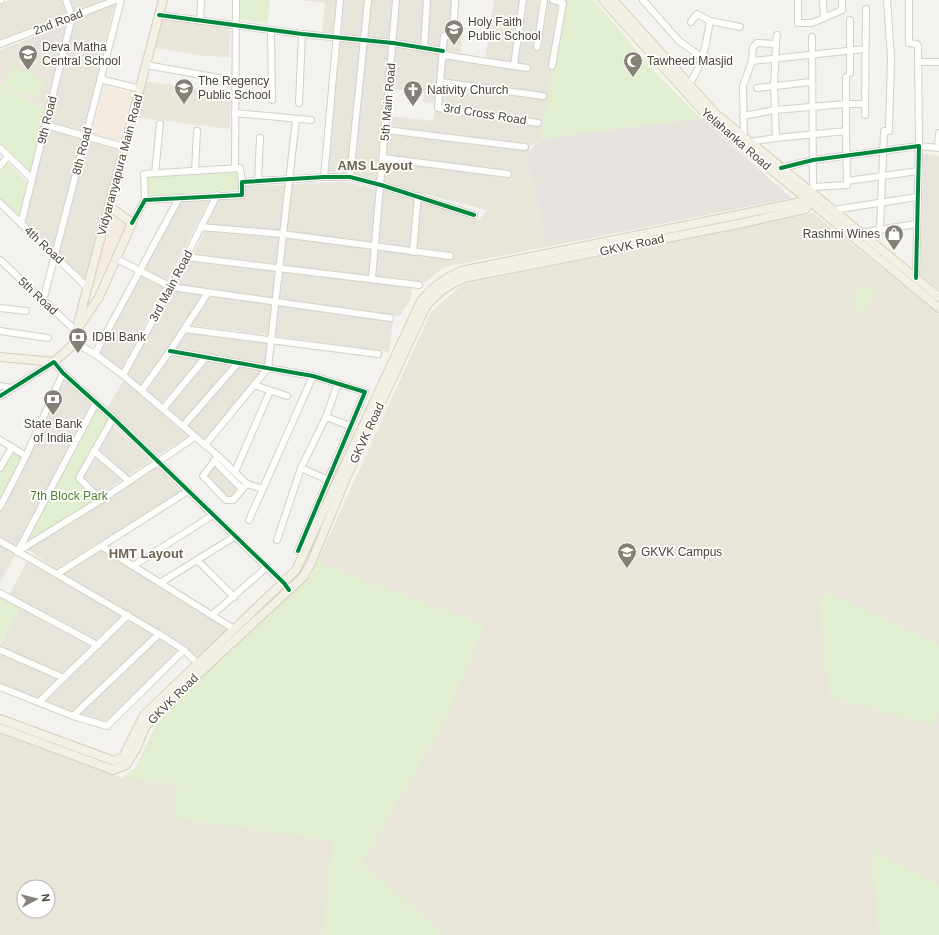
<svg xmlns="http://www.w3.org/2000/svg" width="939" height="935" viewBox="0 0 939 935" font-family="Arial,sans-serif">
	<rect width="100%" height="100%" fill="#f4f2ee"/>
	<!-- residential -->
	<g fill="#e7e4dc">
		<polygon points="11,0 62,0 67,13 0,41 0,4"/>
		<polygon points="68,0 105,0 73,13"/>
		<polygon points="301,0 338,0 335,33 322,31 325,3"/>
		<polygon points="341,0 365,0 362,37 338,34"/>
		<polygon points="369,0 392,0 389,40 366,37"/>
		<polygon points="398,0 424,0 421,45 394,42"/>
		<polygon points="430,0 453,0 451,33 442,32 441,48 426,47"/>
		<polygon points="514,0 565,1 544,121 440,107 444,58 506,66"/>
		<polygon points="115,3 83,134 48,124 75,18"/>
		<polygon points="338,39 361,42 348,172 326,172"/>
		<polygon points="365,42 392,44 379,181 353,174"/>
		<polygon points="395,46 440,52 435,103 423,102 424,91 391,89"/>
		<polygon points="435,110 544,125 540,139 534,145 388,129 389,116 433,121"/>
		<polygon points="48,127 82,138 53,249 23,224"/>
		<polygon points="387,132 531,150 514,173 385,156"/>
		<polygon points="88,140 118,149 86,279 58,257"/>
		<polygon points="923,153 939,156 939,289 920,274"/>
		<polygon points="385,161 512,176 486,210 383,183"/>
		<polygon points="348,182 377,190 373,242 285,232 291,184"/>
		<polygon points="285,185 280,232 206,225 220,197 246,197 246,186"/>
		<polygon points="383,190 415,199 409,247 378,244"/>
		<polygon points="183,199 210,199 166,283 142,270"/>
		<polygon points="420,200 479,220 455,253 415,247"/>
		<polygon points="206,229 280,236 277,266 192,256"/>
		<polygon points="284,236 374,249 370,277 280,265"/>
		<polygon points="377,249 451,258 444,267 424,283 374,277"/>
		<polygon points="190,259 276,269 273,299 175,286"/>
		<polygon points="281,269 412,287 410,301 399,316 277,299"/>
		<polygon points="140,275 164,287 121,370 98,353"/>
		<polygon points="172,289 203,295 142,387 126,374"/>
		<polygon points="207,295 272,304 269,335 189,325"/>
		<polygon points="278,304 393,320 389,352 274,336"/>
		<polygon points="185,331 269,341 266,365 173,350"/>
		<polygon points="172,355 200,360 162,406 145,391"/>
		<polygon points="207,361 233,365 183,422 166,409"/>
		<polygon points="240,365 264,369 205,442 186,426"/>
		<polygon points="65,380 94,404 18,546 0,537 0,511"/>
		<polygon points="124,380 189,436 156,456 107,408"/>
		<polygon points="111,424 150,460 126,477 96,451"/>
		<polygon points="94,454 122,480 99,496 81,477"/>
		<polygon points="214,458 246,487 232,503 199,474"/>
		<polygon points="157,466 181,491 56,569 27,549"/>
		<polygon points="0,544 16,553 0,583"/>
		<polygon points="101,546 234,629 198,664 184,650 156,635 73,713 41,702 128,617 57,574"/>
		<polygon points="27,562 122,616 95,641 9,595"/>
		<polygon points="20,607 92,646 63,673 0,646"/>
		<polygon points="159,636 181,650 107,725 76,715"/>
		<polygon points="0,653 61,679 39,700 0,685"/>
	</g>
	<!-- commercial -->
	<g fill="#f3ebdf">
		<polygon points="104,85 132,93 119,142 91,135"/>
		<polygon points="110,214 127,225 96,286 93,285"/>
	</g>
	<!-- industrial -->
	<g fill="#e6e2de">
		<polygon points="66,24 59,60 19,43"/>
		<polygon points="700,118 792,198 546,247 527,155 540,139"/>
	</g>
	<!-- education -->
	<g fill="#eae5da" fill-rule="evenodd">
		<polygon points="494,0 514,0 506,61 485,59"/>
		<polygon points="163,17 230,25 229,57 205,56 154,48"/>
		<polygon points="455,28 463,29 461,53 445,51 446,39 454,40"/>
		<polygon points="19,43 59,60 47,111 0,83 0,50"/>
		<polygon points="144,81 231,93 230,129 134,117"/>
		<polygon points="527,155 546,247 444,267 455,253"/>
		<path d="M813 213 939 314V935H0V732L122 778 136 767 156 725 174 702 311 576 431 312 463 284ZM24 887H48V911H24Z"/>
	</g>
	<!-- green -->
	<g fill="#e1eecf">
		<polygon points="237,0 270,0 268,23 238,19"/>
		<polygon points="562,0 594,0 655,72 700,118 540,139 565,1"/>
		<polygon points="13,66 45,81 37,99 5,84"/>
		<polygon points="0,83 47,111 30,173 0,144"/>
		<polygon points="8,163 27,182 19,218 0,200 0,172"/>
		<polygon points="238,171 240,190 147,196 146,177"/>
		<polygon points="863,283 877,292 863,313 853,308 854,297"/>
		<polygon points="97,406 111,418 77,478 99,499 22,548"/>
		<polygon points="12,449 25,457 0,501 0,470"/>
		<polygon points="317,562 485,625 442,726 362,863 444,934 442,935 322,935 333,841 173,818 177,784 122,778 136,767 156,725 174,702 311,576"/>
		<polygon points="828,593 939,644 939,715 934,726 830,697 818,601"/>
		<polygon points="0,597 20,607 0,645"/>
		<polygon points="872,849 939,884 939,935 878,935"/>
	</g>
	<g fill="none" stroke-linecap="round" stroke-linejoin="round">
		<defs>
			<g id="minor">
				<polyline points="0,0 1,0"/>
				<polyline points="455,0 453,36 444,36 438,108 538,123"/>
				<polyline points="643,0 679,41 703,58"/>
				<polyline points="798,0 798,23 812,23 824,18"/>
				<polyline points="823,0 824,18 842,10 842,0"/>
				<polyline points="909,0 909,43 917,44 918,46 919,146 938,148 939,133"/>
				<polyline points="159,15 302,34 393,43 443,51"/>
				<polyline points="200,21 201,0"/>
				<polyline points="691,22 697,14 710,21"/>
				<polyline points="271,30 272,100"/>
				<polyline points="812,37 813,190"/>
				<polyline points="0,44 116,0"/>
				<polyline points="776,44 777,35"/>
				<polyline points="537,47 544,0"/>
				<polyline points="424,48 427,0"/>
				<polyline points="443,55 527,68"/>
				<polyline points="752,61 865,49"/>
				<polyline points="918,62 939,62"/>
				<polyline points="146,65 236,81"/>
				<polyline points="514,65 523,0"/>
				<polyline points="552,66 563,3 553,0"/>
				<polyline points="850,73 850,20"/>
				<polyline points="100,79 140,89"/>
				<polyline points="441,82 543,96"/>
				<path d="M689 84C703 65 706 44 710 21L740 27"/>
				<polyline points="757,88 811,82"/>
				<polyline points="299,103 302,34"/>
				<polyline points="235,113 311,120"/>
				<polyline points="865,115 866,9"/>
				<polyline points="743,116 775,110 846,104 846,77"/>
				<polyline points="46,125 124,147"/>
				<polyline points="386,130 525,147"/>
				<polyline points="846,131 846,104 865,104"/>
				<polyline points="744,137 743,86 752,61 753,47 757,43 776,44 774,85 776,138 749,142"/>
				<polyline points="776,138 846,131 847,185 813,187"/>
				<polyline points="0,148 32,179"/>
				<polyline points="384,158 508,174"/>
				<polyline points="0,166 8,156"/>
				<polyline points="235,168 236,0"/>
				<polyline points="781,168 813,160 919,146 916,278"/>
				<polyline points="195,171 197,131"/>
				<polyline points="155,173 160,124"/>
				<polyline points="324,177 340,0"/>
				<polyline points="350,177 368,0"/>
				<polyline points="258,181 260,138"/>
				<polyline points="847,181 918,171"/>
				<polyline points="145,200 144,174 240,168 242,182"/>
				<polyline points="0,203 87,287"/>
				<polyline points="833,210 917,197"/>
				<polyline points="132,223 145,200 242,195 242,182 324,177 350,177 381,185 474,215"/>
				<polyline points="21,224 72,17 66,0"/>
				<polyline points="201,227 282,234 450,256"/>
				<polyline points="880,229 884,131 889,131 891,57 887,0"/>
				<polyline points="860,233 916,224"/>
				<polyline points="413,252 418,196"/>
				<polyline points="186,257 419,285"/>
				<polyline points="117,259 171,287 390,318"/>
				<polyline points="0,260 76,331"/>
				<polyline points="372,279 396,0"/>
				<polyline points="43,301 121,0"/>
				<polyline points="0,308 26,311"/>
				<polyline points="184,329 378,354"/>
				<polyline points="0,331 48,338"/>
				<polyline points="75,343 95,354 123,375 218,456 247,484 263,489"/>
				<polyline points="170,351 313,376 365,392 298,551"/>
				<polyline points="95,354 179,198"/>
				<polyline points="123,375 171,287 217,195"/>
				<polyline points="254,385 287,396"/>
				<polyline points="0,386 13,388"/>
				<polyline points="142,390 170,351 207,294"/>
				<polyline points="0,396 54,362 63,373 113,418 284,584"/>
				<polyline points="163,409 205,358"/>
				<polyline points="326,417 350,426"/>
				<polyline points="183,426 238,363"/>
				<polyline points="0,440 26,456"/>
				<polyline points="205,445 268,368 296,119"/>
				<polyline points="94,451 129,481"/>
				<polyline points="218,456 203,476 226,500 233,500 247,484"/>
				<polyline points="214,461 242,489"/>
				<polyline points="0,468 12,447"/>
				<polyline points="301,468 328,480"/>
				<polyline points="235,472 270,391"/>
				<polyline points="101,500 79,478 113,418"/>
				<polyline points="0,507 26,456 63,373"/>
				<polyline points="249,520 313,376"/>
				<polyline points="277,540 301,468 326,417 338,383"/>
				<polyline points="0,541 159,634 184,650 200,666"/>
				<polyline points="101,546 234,629"/>
				<polyline points="18,551 96,403"/>
				<polyline points="17,552 101,500 195,437"/>
				<polyline points="197,560 234,597"/>
				<polyline points="133,566 213,515"/>
				<polyline points="57,574 188,491"/>
				<polyline points="160,583 234,537"/>
				<polyline points="0,593 97,645"/>
				<polyline points="212,615 267,567"/>
				<polyline points="0,650 64,678"/>
				<polyline points="0,687 73,716 107,726 184,650"/>
				<polyline points="39,702 128,615"/>
				<polyline points="73,716 159,634"/>
			</g>
			<g id="major">
				<polyline points="603,0 711,120 939,308"/>
				<polyline points="613,0 716,114 939,297"/>
				<polyline points="76,331 163,0"/>
				<polyline points="0,357 54,362 75,343 76,331 99,297 132,223 109,206"/>
				<path d="M0 719 114 761 123 757 144 715 296 570 421 301C432 287 445 278 461 271L801 202 806 199 811 193"/>
				<path d="M0 728 113 770 126 765 136 749 145 727 167 703 303 577 311 563 346 478 426 306C437 293 449 284 464 278L743 223 805 209 815 196"/>
			</g>
		</defs>
		<!-- minor casing -->
		<use href="#minor" stroke="#d2d0cb" stroke-width="8"/>
		<!-- major casing -->
		<use href="#major" stroke="#d6cebb" stroke-width="10"/>
		<!-- minor -->
		<use href="#minor" stroke="#fdfdfc" stroke-width="6"/>
		<!-- major -->
		<use href="#major" stroke="#f2efe6" stroke-width="8"/>
		<defs>
			<g id="cycleway">
				<polyline points="159,15 302,34 393,43 443,51"/>
				<polyline points="781,168 813,160 919,146 916,278"/>
				<polyline points="132,223 145,200 242,195 242,182 324,177 350,177 381,185 474,215"/>
				<polyline points="170,351 313,376 365,392 298,551"/>
				<polyline points="0,396 54,362 63,373 113,418 284,583 289,590"/>
			</g>
		</defs>
		<!-- cycleway casing -->
		<use href="#cycleway" stroke="#fff" stroke-width="6"/>
		<!-- cycleway -->
		<use href="#cycleway" stroke="#00873e" stroke-width="4"/>
	</g>
	<!-- icons -->
	<defs>
		<symbol id="school-pin" viewBox="-11 -11 22 30"><path d="M0 17L-7.5 6A9.5 9.5 0 1 1 7.5 6Z" fill="#868178" stroke="#fff"/><path d="M0-5L7-2L0 1L-7-2ZM-4 1L0 2.5L4 1V4Q0 6-4 4Z" fill="#fff"/></symbol>
		<symbol id="mosque-pin" viewBox="-11 -11 22 30"><path d="M0 17L-7.5 6A9.5 9.5 0 1 1 7.5 6Z" fill="#868178" stroke="#fff"/><path d="M3.5-4.9A6 6 0 1 0 3.5 4.9A5 5 0 1 1 3.5-4.9Z" fill="#fff"/></symbol>
		<symbol id="church-pin" viewBox="-11 -11 22 30"><path d="M0 17L-7.5 6A9.5 9.5 0 1 1 7.5 6Z" fill="#868178" stroke="#fff"/><path d="M-1.2-6h2.4v3.5h3.3v2.4h-3.3V6h-2.4V-.1h-3.3v-2.4h3.3Z" fill="#fff"/></symbol>
		<symbol id="shop-pin" viewBox="-11 -11 22 30"><path d="M0 17L-7.5 6A9.5 9.5 0 1 1 7.5 6Z" fill="#868178" stroke="#fff"/><path d="M-5-2.5h2.3a2.7 3.5 0 0 1 5.4 0H5L5.5 6h-11ZM-1.5-2.5h3a1.5 2.3 0 0 0-3 0Z" fill="#fff"/></symbol>
		<symbol id="bank-pin" viewBox="-11 -11 22 30"><path d="M0 17L-7.5 6A9.5 9.5 0 1 1 7.5 6Z" fill="#868178" stroke="#fff"/><path d="M-6-4H6V4H-6ZM0-2.3a2.3 2.3 0 1 0 0 4.6a2.3 2.3 0 1 0 0-4.6Z" fill="#fff"/></symbol>
		<symbol id="university-pin" viewBox="-11 -11 22 30"><path d="M0 17L-7.5 6A9.5 9.5 0 1 1 7.5 6Z" fill="#868178" stroke="#fff"/><path d="M0-5L7-2L0 1L-7-2ZM-4 1L0 2.5L4 1V4Q0 6-4 4Z" fill="#fff"/></symbol>
	</defs>
	<g fill-rule="evenodd">
		<use href="#school-pin" x="443" y="18" width="22" height="30"/>
		<use href="#school-pin" x="17" y="43" width="22" height="30"/>
		<use href="#mosque-pin" x="622" y="50" width="22" height="30"/>
		<use href="#school-pin" x="173" y="77" width="22" height="30"/>
		<use href="#church-pin" x="402" y="79" width="22" height="30"/>
		<use href="#shop-pin" x="883" y="223" width="22" height="30"/>
		<use href="#bank-pin" x="67" y="326" width="22" height="30"/>
		<use href="#bank-pin" x="42" y="388" width="22" height="30"/>
		<use href="#university-pin" x="616" y="541" width="22" height="30"/>
	</g>
	<g text-anchor="middle" stroke-width="3.5" stroke-linejoin="round" paint-order="stroke">
		<!-- street labels -->
		<g font-size="12" fill="#4b4439" stroke="#fff">
			<text transform="translate(58 22) rotate(-21)" y="4">2nd Road</text>
			<text transform="translate(388 102) rotate(-85)" y="4">5th Main Road</text>
			<text transform="translate(485 114) rotate(9)" y="4">3rd Cross Road</text>
			<text transform="translate(47 120) rotate(-76)" y="4">9th Road</text>
			<text transform="translate(736 139) rotate(41)" y="4">Yelahanka Road</text>
			<text transform="translate(82 151) rotate(-76)" y="4">8th Road</text>
			<text transform="translate(120 165) rotate(-75)" y="4">Vidyaranyapura Main Road</text>
			<text transform="translate(44 245) rotate(43)" y="4">4th Road</text>
			<text transform="translate(632 245) rotate(-12)" y="4">GKVK Road</text>
			<text transform="translate(171 286) rotate(-62)" y="4">3rd Main Road</text>
			<text transform="translate(38 296) rotate(43)" y="4">5th Road</text>
			<text transform="translate(367 433) rotate(-65)" y="4">GKVK Road</text>
			<text transform="translate(173 699) rotate(-45)" y="4">GKVK Road</text>
		</g>
		<!-- poi labels -->
		<g font-size="12" fill="#4b4439" stroke="#fff" text-anchor="start">
			<text x="468" y="26">Holy Faith<tspan x="468" dy="14">Public School</tspan></text>
			<text x="42" y="51">Deva Matha<tspan x="42" dy="14">Central School</tspan></text>
			<text x="647" y="65">Tawheed Masjid</text>
			<text x="198" y="85">The Regency<tspan x="198" dy="14">Public School</tspan></text>
			<text x="427" y="94">Nativity Church</text>
			<text x="880" y="238" text-anchor="end">Rashmi Wines</text>
			<text x="92" y="341">IDBI Bank</text>
			<text x="53" y="428" text-anchor="middle">State Bank<tspan x="53" dy="14">of India</tspan></text>
			<text x="641" y="556">GKVK Campus</text>
		</g>
		<!-- park labels -->
		<g font-size="12" fill="#4a7f2a" stroke="#fff">
			<text x="69" y="500">7th Block Park</text>
		</g>
		<!-- neighbourhood labels -->
		<g font-size="13" font-weight="bold" fill="#6e6250" stroke="#fff">
			<text x="375" y="170">AMS Layout</text>
			<text x="146" y="558">HMT Layout</text>
		</g>
	</g>
	<!-- north arrow -->
	<g transform="translate(36 899) rotate(83)"><circle r="19" fill="#ffffff" stroke="#b7b4b0"/>
	<path d="M0-3L7 15L0 10L-7 15Z" fill="#868178"/>
	<text y="-6" font-size="11" font-weight="bold" text-anchor="middle" fill="#4b4439">N</text>
	</g>
</svg>
